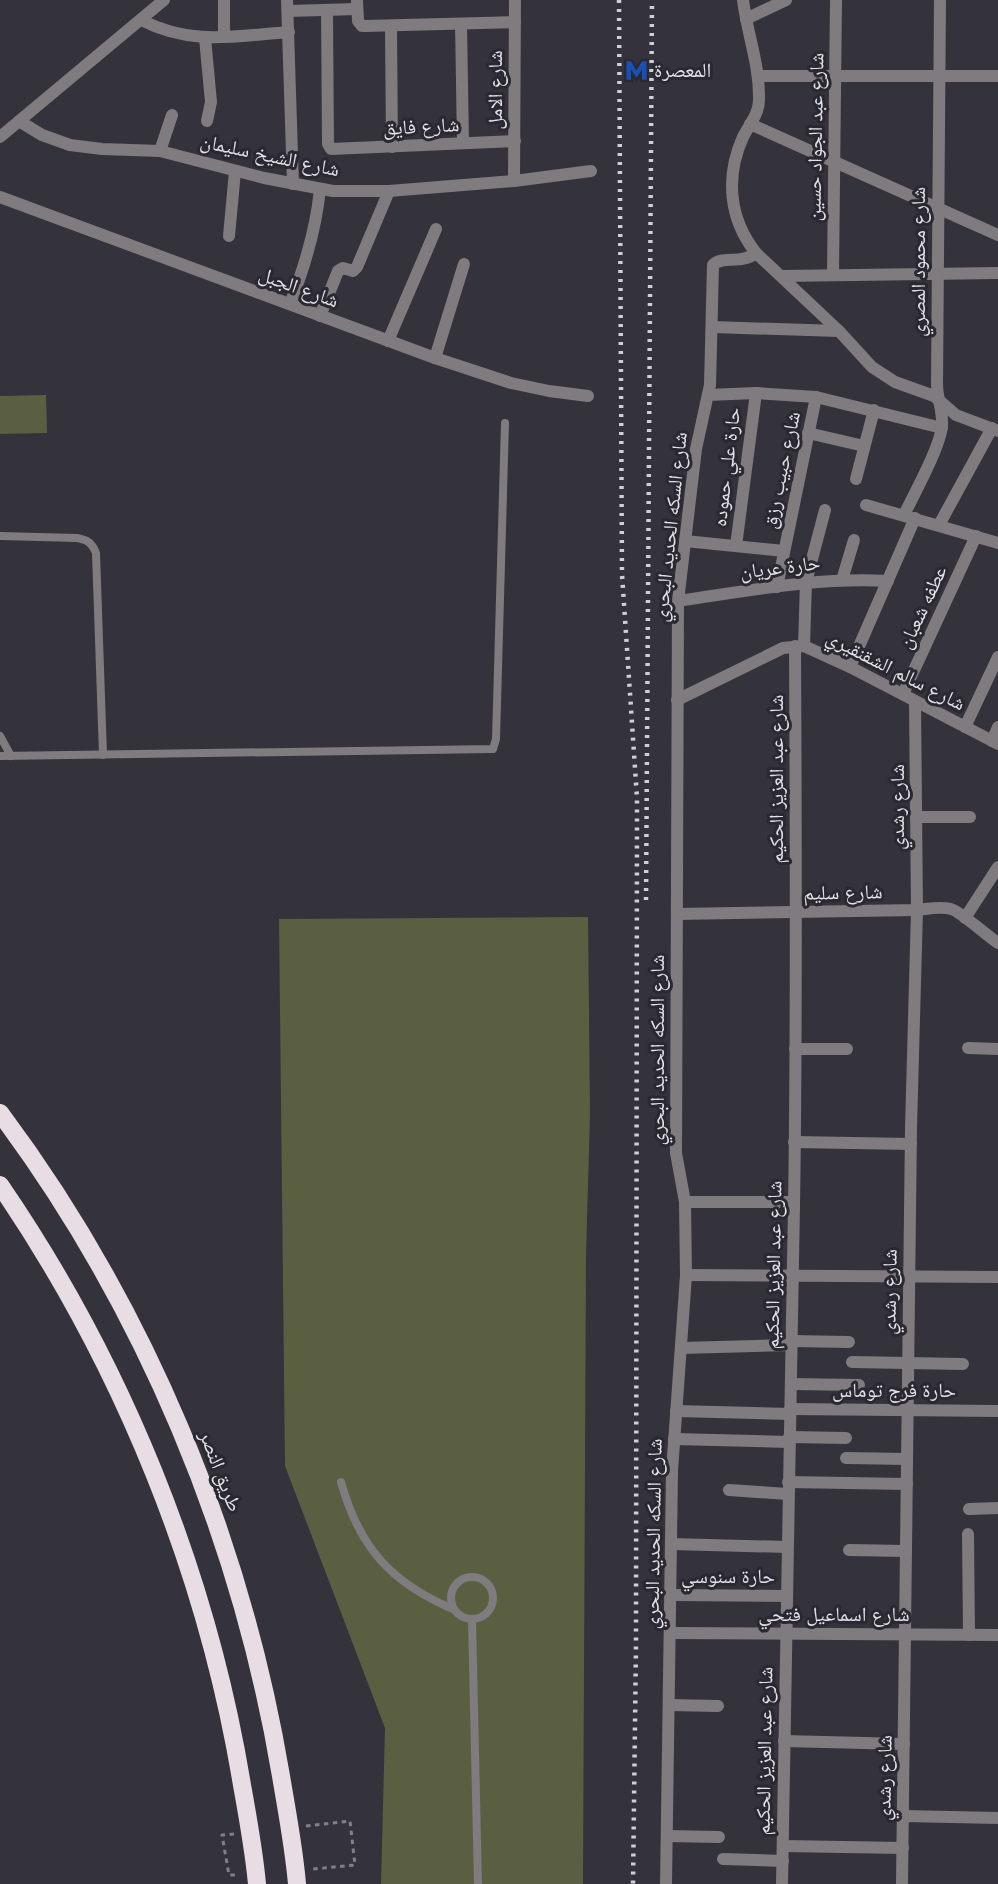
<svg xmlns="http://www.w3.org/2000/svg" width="998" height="1884" viewBox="0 0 998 1884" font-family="Lora,'Noto Naskh Arabic',serif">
	<rect width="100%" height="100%" fill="#34323b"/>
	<!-- green -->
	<g fill="#5a5f41">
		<polygon points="46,395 47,433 0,434 0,396"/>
		<polygon points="588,917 590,1114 586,1255 583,1884 381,1884 385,1728 285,1466 279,919"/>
	</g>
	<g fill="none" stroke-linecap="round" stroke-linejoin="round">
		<!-- path -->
		<g stroke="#818087" stroke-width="3" stroke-dasharray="4.5 4.5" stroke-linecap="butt">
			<polyline points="306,1826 350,1821 355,1865 313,1869"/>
			<polyline points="234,1834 222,1835 229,1875 239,1875"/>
		</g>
		<!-- lane -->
		<g stroke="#7f7b7e" stroke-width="8">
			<path d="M0 536 77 538C88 540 92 543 96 553L103 755"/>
			<polyline points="0,736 11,756"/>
			<polyline points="0,756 493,749 496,739 505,423"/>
			<path d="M341 1482C359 1547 391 1583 453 1609"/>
			<circle cx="472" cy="1598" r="21"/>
			<polyline points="472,1619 478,1884"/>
		</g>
		<!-- street -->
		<g stroke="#7f7b7e" stroke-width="12">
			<polyline points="224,0 224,37"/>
			<polyline points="287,0 293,184"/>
			<polyline points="357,0 358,21 362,26 365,26 515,22"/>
			<path d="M743 0C747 33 760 66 759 100 759 114 749 125 743 137 725 177 729 219 756 253L839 331 872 367 895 382 934 396 956 415 998 431"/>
			<polyline points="327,10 328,144 331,149 515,141"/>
			<polyline points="288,11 357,9"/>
			<polyline points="746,19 786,0"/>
			<path d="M141 20C192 46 234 36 289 32"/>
			<polyline points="461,24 463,143"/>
			<polyline points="391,26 392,147"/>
			<polyline points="205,38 211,102 207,121"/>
			<polyline points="758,76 998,76"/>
			<polyline points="19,121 42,135 70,145 102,149 160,151 264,178 333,191 389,191 514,181 591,171"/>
			<polyline points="750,124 998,235"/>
			<polyline points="0,137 164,0"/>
			<polyline points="160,151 172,115"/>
			<polyline points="514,181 515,0"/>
			<polyline points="0,197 435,358 511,383 549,391 588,396"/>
			<polyline points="229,236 235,171"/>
			<polyline points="833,275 836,0"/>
			<polyline points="782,276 998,273"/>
			<path d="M290 304C305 266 316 230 320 189"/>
			<polyline points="320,316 338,271 343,268 353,271 357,267 389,191"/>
			<polyline points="712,327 839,331"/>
			<polyline points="388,341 436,229"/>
			<polyline points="435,358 464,264"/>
			<polyline points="708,395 756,393 816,397 942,428"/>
			<polyline points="808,433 864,446"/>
			<polyline points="856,479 874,410"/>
			<polyline points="866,505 998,543"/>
			<path d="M904 515C914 494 941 446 942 425 943 411 937 398 937 384L940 0"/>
			<polyline points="939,525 992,428"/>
			<polyline points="685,541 784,551"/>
			<polyline points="736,546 756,393"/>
			<polyline points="842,580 854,540"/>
			<polyline points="777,587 816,397"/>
			<path d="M678 601C748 591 817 577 888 581"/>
			<polyline points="804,646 806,582 825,510"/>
			<polyline points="850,667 915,518"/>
			<polyline points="903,694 976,536"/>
			<polyline points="677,700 783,648 804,646 850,667 998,744"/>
			<polyline points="965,727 998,657"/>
			<polyline points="992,741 998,727"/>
			<polyline points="916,817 970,817"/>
			<path d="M677 914 917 910C928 909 940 906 951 909 960 911 987 936 998 943"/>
			<polyline points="965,918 998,867"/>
			<polyline points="968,1048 998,1049"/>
			<polyline points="795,1049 847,1049"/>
			<polyline points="794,1142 911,1144"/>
			<polyline points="685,1202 794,1202"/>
			<polyline points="686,1275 998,1277"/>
			<polyline points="792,1341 849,1342"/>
			<polyline points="681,1348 791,1345"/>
			<polyline points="852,1362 963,1364"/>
			<polyline points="791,1384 859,1385"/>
			<polyline points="790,1409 998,1411"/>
			<polyline points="676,1411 790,1414"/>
			<polyline points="789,1437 846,1438"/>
			<polyline points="674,1439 789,1442"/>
			<polyline points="846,1458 907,1459"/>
			<polyline points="788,1482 907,1484"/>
			<polyline points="729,1490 788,1494"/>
			<polyline points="969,1509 998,1508"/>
			<polyline points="968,1534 969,1635"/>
			<polyline points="671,1544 787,1547"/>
			<polyline points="849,1550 906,1551"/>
			<polyline points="671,1595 786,1596"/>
			<polyline points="671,1633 998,1635"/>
			<polyline points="669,1705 718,1706"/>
			<polyline points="784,1741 904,1744"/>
			<polyline points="903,1816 998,1818"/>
			<polyline points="667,1836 719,1837"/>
			<polyline points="783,1846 903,1848"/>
			<polyline points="723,1859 783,1861"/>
			<path d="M666 1884 672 1471 686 1275 685 1202 676 1153 678 601 696 449 710 385 713 265C722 255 741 265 756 253"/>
			<path d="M782 1884C785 1658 791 1432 794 1206 797 1019 796 832 795 646"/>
			<polyline points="902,1884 911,1128 917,910 915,701"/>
		</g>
		<!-- highway -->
		<g stroke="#e9dde5" stroke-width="18">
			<path d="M0 1113C145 1307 241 1538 281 1776 287 1812 294 1848 297 1884"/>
			<path d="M0 1185C122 1363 207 1572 242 1785 248 1818 254 1851 257 1884"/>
		</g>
		<!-- rail -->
		<g stroke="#d0cfd5" stroke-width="4.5" stroke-dasharray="3 6" stroke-linecap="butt">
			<polyline points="619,0 622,574 637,798 636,1644 633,1884"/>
			<polyline points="646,900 652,0"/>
		</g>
	</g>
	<!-- icons -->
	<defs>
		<symbol id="metro-bare" viewBox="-9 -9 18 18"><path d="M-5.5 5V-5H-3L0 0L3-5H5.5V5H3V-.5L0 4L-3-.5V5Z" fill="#1a4fb4" stroke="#2a2831" stroke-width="2.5" paint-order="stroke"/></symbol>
	</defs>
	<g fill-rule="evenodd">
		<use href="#metro-bare" x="620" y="54" width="33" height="33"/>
	</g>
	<g text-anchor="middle" stroke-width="6" stroke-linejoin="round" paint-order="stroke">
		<!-- poi labels -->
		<g font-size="20" fill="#e2e1e6" stroke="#2a2831" text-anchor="start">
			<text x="654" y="77">المعصرة</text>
		</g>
		<!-- street labels -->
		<g font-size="20" fill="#e2e1e6" stroke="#2a2831">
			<text transform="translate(495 90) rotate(-90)" y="7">شارع الامل</text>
			<text transform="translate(421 126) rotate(-3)" y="7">شارع فايق</text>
			<text transform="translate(815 137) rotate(-89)" y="7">شارع عبد الجواد حسين</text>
			<text transform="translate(270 155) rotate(12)" y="7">شارع الشيخ سليمان</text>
			<text transform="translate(918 262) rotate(-90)" y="7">شارع محمود المصري</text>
			<text transform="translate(299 287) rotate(20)" y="7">شارع الجبل</text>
			<text transform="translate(726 467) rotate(-83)" y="7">حارة علي حموده</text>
			<text transform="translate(781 470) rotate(-78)" y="7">شارع حبيب رزق</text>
			<text transform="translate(670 527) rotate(-84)" y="7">شارع السكه الحديد البحري</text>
			<text transform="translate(780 567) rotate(-7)" y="7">حارة عريان</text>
			<text transform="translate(922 607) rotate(-65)" y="7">عطفه شعبان</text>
			<text transform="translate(896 670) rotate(27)" y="7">شارع سالم الشقنقيري</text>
			<text transform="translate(776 779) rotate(-90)" y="7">شارع عبد العزيز الحكيم</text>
			<text transform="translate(897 807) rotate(-90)" y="7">شارع رشدي</text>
			<text transform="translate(843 892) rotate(-1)" y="7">شارع سليم</text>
			<text transform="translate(657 1050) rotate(-90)" y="7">شارع السكه الحديد البحري</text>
			<text transform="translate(773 1265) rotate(-89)" y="7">شارع عبد العزيز الحكيم</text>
			<text transform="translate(889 1292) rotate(-89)" y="7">شارع رشدي</text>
			<text x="894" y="1397">حارة فرج توماس</text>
			<text transform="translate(221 1471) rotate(69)" y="7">طريق النصر</text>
			<text transform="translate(653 1534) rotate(-89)" y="7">شارع السكه الحديد البحري</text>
			<text x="728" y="1583">حارة سنوسي</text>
			<text x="834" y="1621">شارع اسماعيل فتحي</text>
			<text transform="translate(764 1751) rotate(-89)" y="7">شارع عبد العزيز الحكيم</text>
			<text transform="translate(884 1778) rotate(-89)" y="7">شارع رشدي</text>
		</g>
	</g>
</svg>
